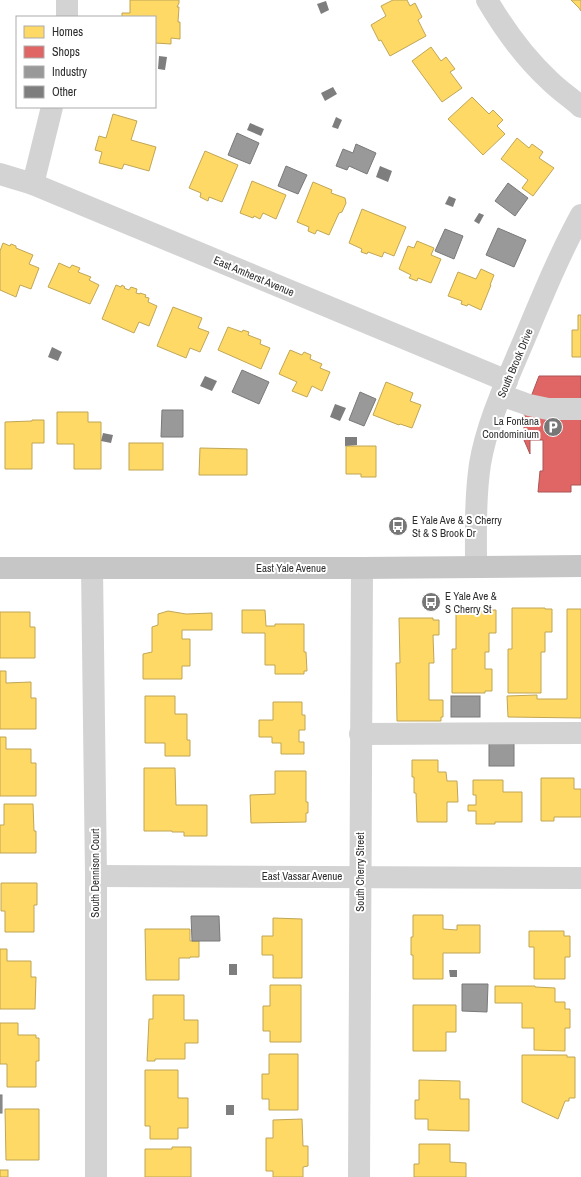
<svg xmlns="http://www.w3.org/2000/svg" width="581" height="1177" viewBox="0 0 581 1177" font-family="'Archivo Narrow',sans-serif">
	<rect width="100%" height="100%" fill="#fff"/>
	<!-- homes -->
	<g fill="#ffd966" stroke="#c0a655">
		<polygon points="130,0 179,0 179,3 177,7 179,7 178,22 180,22 180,39 171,38 171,44 155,43 155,17 122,17 122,13 130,13"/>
		<polygon points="393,0 407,0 410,6 415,3 422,17 418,20 426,36 390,56 381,40 379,41 371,25 386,16 381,6"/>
		<polygon points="571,0 581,0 581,11 579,8"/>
		<polygon points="431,47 441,61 446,57 455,69 450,72 462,88 442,102 412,61"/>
		<polygon points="472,97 489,114 493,110 503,120 497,126 505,134 483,155 448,119"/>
		<polygon points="113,114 137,121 131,140 156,147 149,171 124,164 122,169 99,163 102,152 95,150 99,136 106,138"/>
		<polygon points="517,138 529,148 532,144 543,152 539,158 554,168 533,196 522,188 528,180 501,159"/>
		<polygon points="205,151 238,165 222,202 209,197 208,201 200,197 201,193 189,188"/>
		<polygon points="252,181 286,195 276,219 263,213 260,219 254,216 253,218 240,213"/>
		<polygon points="313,182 332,190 331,193 345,198 346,203 342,212 339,213 329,235 317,230 315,234 308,231 309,227 297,222"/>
		<polygon points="362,209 406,227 394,256 384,252 382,257 368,252 367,254 361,252 362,249 349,243"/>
		<polygon points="417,241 434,248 431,255 441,259 431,283 418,278 417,281 409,278 411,275 399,269 408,246 414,248"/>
		<polygon points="3,243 10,246 11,244 16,246 16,248 33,255 29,264 39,268 31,289 20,285 16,297 0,290 0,251"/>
		<polygon points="59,263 70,268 72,265 80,268 78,272 91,277 89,280 99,285 90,304 48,287"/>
		<polygon points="481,269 494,275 490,285 491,285 481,310 468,304 467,306 461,304 462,301 448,296 458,272 476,279"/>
		<polygon points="116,285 121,287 122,285 125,287 124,288 129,290 131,287 137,289 136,293 140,294 140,293 146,295 145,297 149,298 148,302 157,306 149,326 139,322 134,333 102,319"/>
		<polygon points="173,307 202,318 198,328 209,332 200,352 190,348 186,358 157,346"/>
		<polygon points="578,315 581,315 581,357 572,357 572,330 578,330"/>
		<polygon points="228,327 242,332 243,330 249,332 248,335 261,340 260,344 270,348 261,369 218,350"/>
		<polygon points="290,350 302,355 304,352 311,355 310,359 322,364 320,368 330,372 322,391 312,386 307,397 292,391 297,382 279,374"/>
		<polygon points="386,382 413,393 410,401 421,405 412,428 400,424 399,425 373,415"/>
		<polygon points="57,412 88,412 88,422 101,422 101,469 74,469 74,444 57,444"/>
		<polygon points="32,420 44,420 44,443 32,443 32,469 5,469 5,422 32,421"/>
		<rect x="129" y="443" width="34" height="27"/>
		<polygon points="346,446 376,446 376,477 361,477 361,474 346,474"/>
		<polygon points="200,448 247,449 247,475 199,475"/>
		<polygon points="456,608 489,608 489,610 496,610 496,633 489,633 489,652 485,652 485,669 492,669 492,691 485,691 485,693 452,693 452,649 456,649"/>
		<polygon points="512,608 545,608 545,609 552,609 552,632 545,632 545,652 541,652 541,693 508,693 508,649 512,649"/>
		<polygon points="567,609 581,609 581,718 508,717 507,696 537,695 537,699 567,699"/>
		<polygon points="242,610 265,610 266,626 275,626 275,624 304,624 304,652 306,652 307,671 304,671 304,674 275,674 275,665 265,665 265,633 242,633"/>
		<polygon points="168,611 186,614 212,613 212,630 182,630 182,639 190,639 190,666 182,666 182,679 143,679 143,654 152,652 152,627 158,625 158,614"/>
		<polygon points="0,612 30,612 30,627 35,627 35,658 0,658"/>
		<polygon points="399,618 433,618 433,620 439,620 439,635 433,635 434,663 429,663 429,700 443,700 443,717 441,717 441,721 397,721 396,663 400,663"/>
		<polygon points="0,671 6,671 6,683 31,682 31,698 36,698 36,729 0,729"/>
		<polygon points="145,696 175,696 175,714 187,714 187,740 190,740 190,756 165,756 165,743 145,743"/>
		<polygon points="273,702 302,702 302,715 305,715 305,730 299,730 299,742 304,742 304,754 281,754 281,743 272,743 272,737 259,737 259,720 273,720"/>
		<polygon points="0,737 6,737 6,749 31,749 31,763 36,763 36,796 0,796"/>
		<polygon points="412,760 438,760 438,772 446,772 447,781 457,781 458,802 447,802 447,822 417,822 416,793 414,793 414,777 412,777"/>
		<polygon points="144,768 175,768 176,805 207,805 207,836 184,836 184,832 172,832 172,831 144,831"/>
		<polygon points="275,771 306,771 306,802 308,802 308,813 306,813 306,822 251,823 250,795 275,794"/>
		<polygon points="541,778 574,778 574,789 581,789 581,817 554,817 554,821 541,821"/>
		<polygon points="473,780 503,780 503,792 522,792 522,822 495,822 495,824 476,824 476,811 468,811 468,805 476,805 476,795 473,795"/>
		<polygon points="4,804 33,804 34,831 36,831 36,853 0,853 0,825 4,825"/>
		<polygon points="1,883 37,883 37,905 34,905 34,932 5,932 5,911 1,911"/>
		<polygon points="413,915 443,915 443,929 457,930 457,925 480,925 480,953 443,953 443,979 413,979 413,955 411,955 411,937 413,937"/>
		<polygon points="273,918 302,919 302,978 273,978 273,955 262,955 262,936 273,936"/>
		<polygon points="145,929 190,929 190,941 199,941 199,957 190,957 190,958 179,958 179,980 146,980"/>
		<polygon points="529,931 564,931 564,936 570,936 570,957 565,957 565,979 534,979 534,947 529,947"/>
		<polygon points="0,949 7,949 7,961 31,961 31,977 36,977 35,1009 0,1009"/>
		<polygon points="270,985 301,985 301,1042 270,1042 270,1031 263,1031 263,1006 270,1006"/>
		<polygon points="495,986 535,986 535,987 555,988 555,1002 565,1002 565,1009 570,1009 570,1028 565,1028 565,1051 534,1050 534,1028 522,1028 522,1003 495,1003"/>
		<polygon points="153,995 184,995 184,1020 198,1020 198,1043 185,1043 185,1059 155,1059 155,1061 147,1061 149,1019 153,1019"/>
		<polygon points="413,1005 456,1005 456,1032 446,1032 446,1051 413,1051"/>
		<polygon points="0,1023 18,1023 18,1035 36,1035 36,1038 39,1038 39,1061 36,1061 36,1087 7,1087 7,1064 0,1064"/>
		<polygon points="269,1054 298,1054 298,1110 269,1110 269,1099 262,1099 262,1074 269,1074"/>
		<polygon points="522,1055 567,1055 567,1057 575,1057 575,1098 569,1098 569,1101 565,1101 558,1119 522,1102"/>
		<polygon points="145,1070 178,1070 178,1098 188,1098 188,1128 178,1128 178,1139 150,1139 150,1126 145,1126"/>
		<polygon points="419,1080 460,1081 460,1099 469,1099 469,1131 428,1130 428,1119 415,1119 415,1100 419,1100"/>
		<polygon points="5,1109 39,1109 39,1160 6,1160"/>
		<polygon points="302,1119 303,1146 308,1146 308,1166 303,1167 303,1177 273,1177 273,1171 266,1171 266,1138 273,1138 273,1120"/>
		<polygon points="419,1144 450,1144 450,1162 466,1163 466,1177 414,1177 414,1164 419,1164"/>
		<polygon points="172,1147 191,1147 191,1177 145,1177 145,1149 172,1149"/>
		<rect x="0" y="1170" width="8" height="7"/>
	</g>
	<!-- shops -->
	<polygon fill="#e06666" stroke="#ab5555" points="539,376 581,376 581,485 571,485 571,492 538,492 540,471 543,471 543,440 530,440 530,454 524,440 524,415"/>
	<!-- industry -->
	<g fill="#999" stroke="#797979">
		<polygon points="237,133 259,143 250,164 228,155"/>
		<polygon points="356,144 376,153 367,174 349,166 347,170 336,166 343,149 353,153"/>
		<polygon points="286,166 307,175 298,194 278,186"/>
		<polygon points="508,183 528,198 515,216 495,201"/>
		<polygon points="498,228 526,240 514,267 486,255"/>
		<polygon points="445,229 463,236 454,259 435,251"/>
		<polygon points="242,370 269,382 259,404 232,392"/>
		<polygon points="360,392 376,399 364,426 349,420"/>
		<polygon points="162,410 183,410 183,437 161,437"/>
		<rect x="451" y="696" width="29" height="21"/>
		<rect x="489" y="743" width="25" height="23"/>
		<polygon points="191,916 219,916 220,941 192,941"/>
		<polygon points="462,984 488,984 487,1012 462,1011"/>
		<rect x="0" y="1095" width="2" height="18"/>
	</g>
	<!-- building -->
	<g fill="#7e7e7e">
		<polygon points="326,1 329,10 321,14 317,4"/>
		<polygon points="159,56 167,57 165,70 158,69"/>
		<polygon points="333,87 337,94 325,101 321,93"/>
		<polygon points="336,117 342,120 338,129 332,127"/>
		<polygon points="250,123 264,129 261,136 247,130"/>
		<polygon points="380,166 392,171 388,182 376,177"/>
		<polygon points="449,196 456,199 453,207 445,204"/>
		<polygon points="479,213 484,215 479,224 474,221"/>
		<polygon points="52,347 62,352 58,361 48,357"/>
		<polygon points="205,376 217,381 212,391 200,386"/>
		<polygon points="335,404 346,408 340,421 330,417"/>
		<polygon points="103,433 113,435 111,443 101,441"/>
		<polygon points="345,437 357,437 357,445 345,446"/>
		<rect x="229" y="964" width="8" height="11"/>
		<polygon points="449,970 457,970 457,977 450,977"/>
		<rect x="226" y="1105" width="8" height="10"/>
	</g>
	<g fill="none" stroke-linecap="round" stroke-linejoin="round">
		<!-- minor -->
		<g stroke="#d3d3d3" stroke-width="22">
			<path d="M487 0C504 29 525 58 550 81 559 90 571 98 581 107"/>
			<polyline points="67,17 67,0"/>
			<polyline points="0,174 33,184 507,381"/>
			<polyline points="33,184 52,107"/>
			<polyline points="501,395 529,405 548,409 581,409"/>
			<path d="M476 567C476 533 475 498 480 464 487 423 505 385 521 347 540 302 558 257 581 215"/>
			<polyline points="92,568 96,876 96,1177"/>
			<polyline points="360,734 581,733"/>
			<polyline points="96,876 581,878"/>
			<polyline points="359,1177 362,568"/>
		</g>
		<!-- major -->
		<polyline stroke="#c6c6c6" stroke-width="22" points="0,568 362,568 581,566"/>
	</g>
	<!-- icons -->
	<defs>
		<symbol id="parking-disc" viewBox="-11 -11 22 22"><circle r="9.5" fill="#777" stroke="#fff"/><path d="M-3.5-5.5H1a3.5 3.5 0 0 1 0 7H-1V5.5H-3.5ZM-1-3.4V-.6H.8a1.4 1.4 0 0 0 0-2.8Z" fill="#fff"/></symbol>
		<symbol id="bus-disc" viewBox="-11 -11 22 22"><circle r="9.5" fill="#777" stroke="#fff"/><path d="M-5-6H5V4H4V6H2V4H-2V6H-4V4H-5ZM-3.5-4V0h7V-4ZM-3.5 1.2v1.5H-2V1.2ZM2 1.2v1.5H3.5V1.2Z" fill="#fff"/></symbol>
	</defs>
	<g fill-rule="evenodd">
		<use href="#parking-disc" x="542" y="416" width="22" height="22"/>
		<use href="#bus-disc" x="387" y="515" width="22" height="22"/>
		<use href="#bus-disc" x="420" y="591" width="22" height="22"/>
	</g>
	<g text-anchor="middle" stroke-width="4" stroke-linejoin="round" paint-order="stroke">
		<!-- street labels -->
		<g font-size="11" fill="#2e2e2e" stroke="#fff">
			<text transform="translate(254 276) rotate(23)" y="4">East Amherst Avenue</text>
			<text transform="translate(515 363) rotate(-67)" y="4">South Brook Drive</text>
			<text x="291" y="572">East Yale Avenue</text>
			<text transform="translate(360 872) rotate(-90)" y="4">South Cherry Street</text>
			<text transform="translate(95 873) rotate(-90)" y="4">South Dennison Court</text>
			<text x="302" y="880">East Vassar Avenue</text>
		</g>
		<!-- poi labels -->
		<g font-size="11" fill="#2e2e2e" stroke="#fff" text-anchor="start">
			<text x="539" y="425" text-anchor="end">La Fontana<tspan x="539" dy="13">Condominium</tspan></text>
			<text x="412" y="524">E Yale Ave &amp; S Cherry<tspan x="412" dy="13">St &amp; S Brook Dr</tspan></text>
			<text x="445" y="600">E Yale Ave &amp;<tspan x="445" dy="13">S Cherry St</tspan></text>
		</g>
	</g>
	<!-- legend -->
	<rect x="16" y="16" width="140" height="92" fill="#ffffff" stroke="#ababab"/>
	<rect x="24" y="26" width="20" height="12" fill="#ffd966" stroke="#ababab"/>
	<text x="52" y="36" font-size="12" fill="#2e2e2e">Homes</text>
	<rect x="24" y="46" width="20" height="12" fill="#e06666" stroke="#ababab"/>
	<text x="52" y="56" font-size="12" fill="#2e2e2e">Shops</text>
	<rect x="24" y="66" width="20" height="12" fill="#999999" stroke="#ababab"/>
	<text x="52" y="76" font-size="12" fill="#2e2e2e">Industry</text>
	<rect x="24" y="86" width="20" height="12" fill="#7e7e7e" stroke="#ababab"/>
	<text x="52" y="96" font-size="12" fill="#2e2e2e">Other</text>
</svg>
